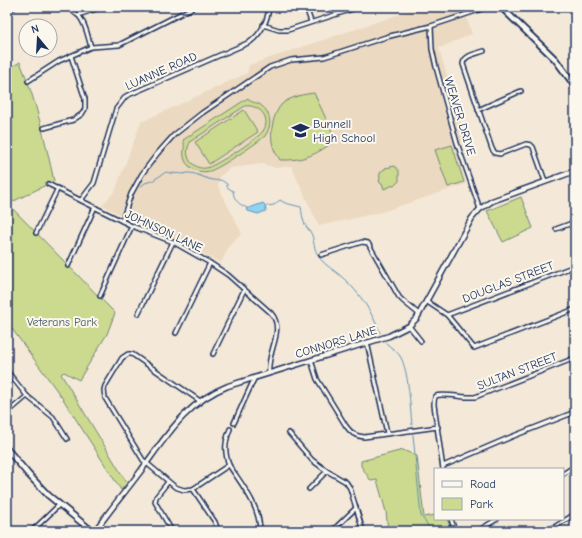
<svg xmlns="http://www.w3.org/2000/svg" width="582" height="538" viewBox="0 0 582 538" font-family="'Comic Neue',sans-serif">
	<rect width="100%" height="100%" fill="#f4e9d8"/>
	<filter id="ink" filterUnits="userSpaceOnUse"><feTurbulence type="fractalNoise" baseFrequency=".025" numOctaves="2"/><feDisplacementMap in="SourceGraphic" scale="8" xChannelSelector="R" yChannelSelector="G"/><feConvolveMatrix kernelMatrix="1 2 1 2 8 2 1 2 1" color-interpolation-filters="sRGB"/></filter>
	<g filter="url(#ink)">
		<!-- built -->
		<polygon fill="#ecd9c1" points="421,7 463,7 472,34 439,48 466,140 454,145 466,184 382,212 319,226 291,166 276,168 262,164 231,168 220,176 218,186 242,234 230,244 221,263 153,228 127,218 102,205 115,191 141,122 247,73 249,65"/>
		<!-- green -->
		<g fill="#cbda8e" stroke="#738476" fill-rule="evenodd">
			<path d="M20 62C36 100 45 140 54 181L8 204 115 313 107 334 79 380 64 372 61 374 127 483 121 490 63 399 7 322V70Z"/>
			<path d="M314 93 336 140C317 154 305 161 280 160 277 155 274 151 273 146 269 134 273 113 282 104 290 97 304 94 314 93Z"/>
			<path d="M248 98C251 103 255 102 259 104 271 111 273 125 265 136 259 142 218 169 210 171 202 173 195 171 189 166 179 156 187 147 183 140ZM245 106C259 104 272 118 263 131 259 138 214 167 206 168 200 169 194 166 190 161 186 154 187 147 191 141Z"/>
			<polygon points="244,110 258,132 209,164 195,142"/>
			<polygon points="452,145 464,182 448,187 435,150"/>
			<path d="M395 166 399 171V181L396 184 384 189 382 183H380L379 180 380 179C379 174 380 171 385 169V168Z"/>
			<polygon points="521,197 533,228 503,242 487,211"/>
			<polygon points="403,450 417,456 424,517 435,515 435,519 447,519 452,531 388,531 386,512 377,480 371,481 361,466 361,461"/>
		</g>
		<!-- water -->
		<polygon fill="#8ed4f0" stroke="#6092b6" points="263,203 265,205 266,211 258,214 248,211 246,209"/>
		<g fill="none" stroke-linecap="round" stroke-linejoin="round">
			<!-- stream -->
			<g stroke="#6092b6" stroke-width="1">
				<path d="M140 187 145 183 152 181 166 172C171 174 177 173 183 174 195 169 207 183 221 180L227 184V187L233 191C234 201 239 204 247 208"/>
				<path d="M266 206 274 205 280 200 285 203 301 207C302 212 302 217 304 222 305 227 310 230 312 235 314 242 314 249 318 255 323 265 335 270 343 278 360 293 372 312 380 333"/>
				<path d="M386 343C390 347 397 351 400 356 409 371 410 407 412 425"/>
				<polyline points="413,435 421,516 432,531"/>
			</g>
			<defs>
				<g id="minor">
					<path d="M69 7C72 11 75 13 79 16 86 24 88 37 91 47"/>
					<polyline points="306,7 311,22"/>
					<polyline points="7,10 15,7"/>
					<polyline points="78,15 102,7"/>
					<polyline points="263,25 279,30 288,30 359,7"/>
					<polyline points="431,26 432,49 436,67 457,143 480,209"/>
					<path d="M484 51C476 54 464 55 463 64L492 149 495 153 500 154 526 144 531 145 533 147 545 181"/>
					<polyline points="28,81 59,61 91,47 119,45 194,7"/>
					<polyline points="478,110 521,91"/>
					<polyline points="44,128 73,120 82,114 85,109 85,99 71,56"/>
					<path d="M48 184 132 226 173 242 210 263 228 275 271 313C286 330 266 353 269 373"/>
					<path d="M81 200 94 183 116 109 126 96 250 42C261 34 268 20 269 7"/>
					<polyline points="122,221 131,194 142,174 157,154 174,135 202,113 270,67 291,60 324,57 386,37 431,26 488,7"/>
					<polyline points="556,229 575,222"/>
					<polyline points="36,233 58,188"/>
					<polyline points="321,255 362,242 368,243 399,297 403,301 419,314"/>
					<polyline points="68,266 95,207"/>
					<polyline points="100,296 132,226"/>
					<polyline points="426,301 447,315 474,348 575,309"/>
					<polyline points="138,314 173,242"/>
					<polyline points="447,315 575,266"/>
					<polyline points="409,326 421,341"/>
					<polyline points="176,333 210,263"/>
					<polyline points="367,342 387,433"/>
					<polyline points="213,354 244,290"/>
					<path d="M311 360 317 379 346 426C351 433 355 436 364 437L438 427"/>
					<polyline points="7,371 27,396 53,417 67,439"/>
					<polyline points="200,401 132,354 128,354 122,358 105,386 104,390 105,398 143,460 175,487 184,490 193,489 229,465"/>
					<polyline points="7,413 27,396"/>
					<polyline points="234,423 255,377"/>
					<path d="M230 429C225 442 224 451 229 465 242 485 260 506 260 531"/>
					<polyline points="289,433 312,460 327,471 346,482 350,488 363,531"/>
					<polyline points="443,466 511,437 575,412"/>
					<path d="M443 469 434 405C434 402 434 398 436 396 441 393 467 398 475 397L575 358"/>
					<polyline points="563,474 575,466"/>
					<polyline points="168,482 156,497 155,502 172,531"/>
					<polyline points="193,489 215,522 218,531"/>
					<polyline points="309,489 327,471"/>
					<polyline points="451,519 455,531"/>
					<polyline points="32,531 59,505"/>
					<polyline points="332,531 356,508"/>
					<polyline points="478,531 497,519"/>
					<polyline points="548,531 575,514"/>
				</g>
				<path id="tertiary" d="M95 531C109 511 125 492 140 472 165 438 186 402 228 386L389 336 409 326 417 318 472 218 480 209 492 201 575 171"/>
				<g id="secondary">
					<polyline points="501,7 555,59 575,86"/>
					<polyline points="7,449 28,474 48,495 92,531"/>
				</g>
			</defs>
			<!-- minor casing -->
			<use href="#minor" stroke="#1b2f5e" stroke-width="6"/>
			<!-- tertiary casing -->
			<use href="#tertiary" stroke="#1b2f5e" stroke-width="7"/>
			<!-- secondary casing -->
			<use href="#secondary" stroke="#1b2f5e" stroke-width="8"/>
			<!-- minor -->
			<use href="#minor" stroke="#fbf7ec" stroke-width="3"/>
			<!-- tertiary -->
			<use href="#tertiary" stroke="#fbf7ec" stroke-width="4"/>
			<!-- secondary -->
			<use href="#secondary" stroke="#fbf7ec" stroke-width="4.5"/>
		</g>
	</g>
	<!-- icons -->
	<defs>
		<symbol id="school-bare" viewBox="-9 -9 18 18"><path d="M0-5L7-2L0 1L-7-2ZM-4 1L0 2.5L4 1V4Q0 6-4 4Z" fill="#1b2f5e" stroke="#fbf7ec" stroke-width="2.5" paint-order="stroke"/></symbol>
	</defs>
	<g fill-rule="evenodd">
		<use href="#school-bare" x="288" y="118" width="25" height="25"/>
	</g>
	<g text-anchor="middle" stroke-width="4" stroke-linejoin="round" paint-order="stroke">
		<!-- street labels -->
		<g font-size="12" fill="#1b2f5e" stroke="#fbf7ec">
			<text transform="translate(161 71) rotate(-24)" y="4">LUANNE ROAD</text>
			<text transform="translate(460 116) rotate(73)" y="4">WEAVER DRIVE</text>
			<text transform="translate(164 231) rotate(25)" y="4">JOHNSON LANE</text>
			<text transform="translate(508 282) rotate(-21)" y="4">DOUGLAS STREET</text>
			<text transform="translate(336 342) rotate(-17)" y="4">CONNORS LANE</text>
			<text transform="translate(517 371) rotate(-21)" y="4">SULTAN STREET</text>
		</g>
		<!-- poi labels -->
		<g font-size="12" fill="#1b2f5e" stroke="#fbf7ec" text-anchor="start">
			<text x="313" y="128">Bunnell<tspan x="313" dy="14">High School</tspan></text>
		</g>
		<!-- park labels -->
		<g font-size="12" fill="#475a6a" stroke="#fbf7ec">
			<text x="62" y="326">Veterans Park</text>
		</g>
	</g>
	<!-- margin -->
	<rect width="582" height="538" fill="none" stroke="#fbf7ec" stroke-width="24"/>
	<rect x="12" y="12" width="558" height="514" fill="none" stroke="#1b2f5e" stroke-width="1.5" filter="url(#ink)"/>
	<!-- legend -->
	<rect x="434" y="468" width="130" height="52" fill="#fbf7ec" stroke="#a1a7b3"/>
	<rect x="442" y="481" width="20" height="6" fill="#fbf7ec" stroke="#a1a7b3"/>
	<text x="470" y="488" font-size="12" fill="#1b2f5e">Road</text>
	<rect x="442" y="498" width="20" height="12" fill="#cbda8e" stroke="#a1a7b3"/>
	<text x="470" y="508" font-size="12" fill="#1b2f5e">Park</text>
	<!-- north arrow -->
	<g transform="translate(38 38) rotate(342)"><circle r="19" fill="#fbf7ec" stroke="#a1a7b3"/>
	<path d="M0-3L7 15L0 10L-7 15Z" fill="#1b2f5e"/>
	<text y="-6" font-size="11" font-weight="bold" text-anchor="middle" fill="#1b2f5e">N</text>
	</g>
</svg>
